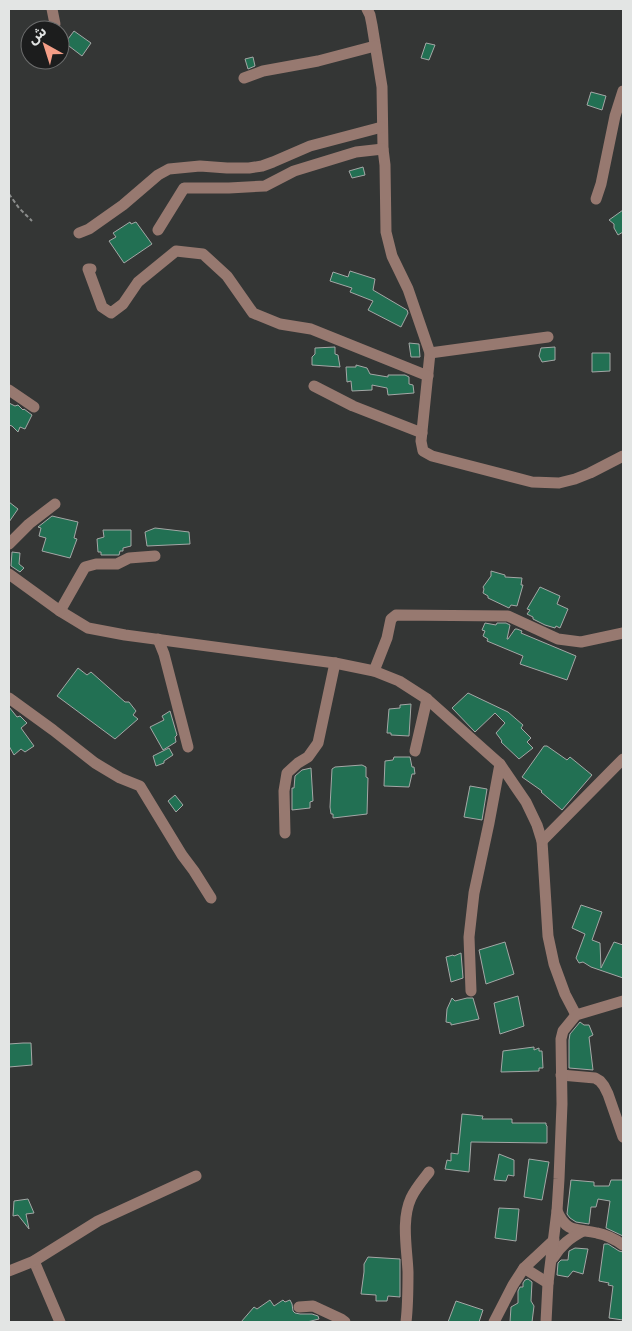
<svg xmlns="http://www.w3.org/2000/svg" width="632" height="1331" viewBox="0 0 632 1331" font-family="Figtree,'Noto Sans Arabic',sans-serif">
	<rect width="100%" height="100%" fill="#343635"/>
	<!-- building -->
	<g fill="#227053" stroke="#a4a7a6">
		<polygon points="74,31 91,43 82,56 65,43"/>
		<polygon points="426,43 435,45 429,60 421,58"/>
		<polygon points="253,57 255,66 248,69 245,59"/>
		<polygon points="591,92 606,96 602,110 587,105"/>
		<polygon points="363,167 365,175 352,178 349,171"/>
		<polygon points="623,210 623,232 618,235 614,228 614,224 609,220"/>
		<polygon points="130,222 131,224 136,222 152,244 124,263 109,241 116,237 113,233"/>
		<polygon points="350,271 375,279 373,290 407,310 408,313 401,327 368,310 373,301 350,292 352,288 330,281 333,272 348,277"/>
		<polygon points="409,343 419,344 420,357 411,357"/>
		<polygon points="335,347 335,354 338,355 340,367 312,365 312,357 315,354 315,348"/>
		<polygon points="555,347 555,360 542,362 539,356 541,348"/>
		<polygon points="592,353 610,353 610,371 592,372"/>
		<polygon points="356,365 367,368 370,374 388,377 388,375 405,375 409,377 409,384 413,385 414,393 388,395 387,388 372,385 372,390 352,391 351,381 347,382 346,367 356,367"/>
		<polygon points="9,403 15,406 18,405 23,410 24,409 32,415 25,429 20,427 18,432 12,426 9,425"/>
		<polygon points="9,502 18,509 9,522"/>
		<polygon points="52,516 78,522 74,538 77,539 70,558 42,551 46,538 39,536 41,528 38,527"/>
		<polygon points="155,528 189,532 190,544 147,546 145,532"/>
		<polygon points="103,530 131,530 131,546 123,548 123,551 120,551 119,555 101,555 101,552 98,552 97,539 104,537"/>
		<polygon points="12,552 20,553 19,564 24,568 20,572 11,566"/>
		<polygon points="491,571 505,575 505,577 522,578 521,585 523,585 517,606 511,605 509,608 488,598 488,596 483,593 484,589 483,587 491,576"/>
		<polygon points="540,587 560,596 557,604 568,609 560,628 556,626 555,628 545,625 533,619 533,617 527,614 530,610 527,609"/>
		<polygon points="485,623 496,625 497,623 506,623 510,625 507,639 508,639 515,629 517,629 522,631 521,633 576,656 567,680 520,664 523,656 487,641 488,639 483,636 485,631 482,630"/>
		<polygon points="78,668 87,675 91,672 125,702 129,702 136,711 133,715 138,719 115,739 57,696"/>
		<polygon points="468,693 508,712 523,725 521,728 531,738 527,742 533,748 519,759 501,742 502,741 496,733 505,723 495,713 475,732 452,708"/>
		<polygon points="411,704 409,736 391,735 391,733 387,733 389,709 400,708 400,705"/>
		<polygon points="9,707 17,717 20,716 27,723 21,728 34,746 25,752 21,749 14,755 9,746"/>
		<polygon points="170,711 177,735 175,737 176,742 163,750 150,727 164,720 162,716"/>
		<polygon points="544,746 547,746 567,760 570,757 592,775 562,810 541,792 542,791 522,777"/>
		<polygon points="169,748 173,755 164,761 164,763 156,766 153,756"/>
		<polygon points="394,757 410,757 412,767 414,767 415,774 412,774 409,787 384,786 385,761 393,760"/>
		<polygon points="362,765 366,767 366,777 368,778 367,814 333,818 333,814 331,814 330,807 332,769 335,767"/>
		<polygon points="311,768 313,801 310,802 310,808 292,810 292,788 294,788 295,776 302,770"/>
		<polygon points="470,786 487,789 482,820 464,817"/>
		<polygon points="175,795 183,805 176,812 168,801"/>
		<polygon points="581,905 602,912 592,940 600,943 601,968 614,942 623,945 623,978 591,967 583,962 579,963 576,958 585,934 572,928"/>
		<polygon points="505,942 514,974 486,984 479,950"/>
		<polygon points="461,953 463,978 451,982 446,957 453,955 454,956"/>
		<polygon points="518,996 524,1026 500,1034 494,1003"/>
		<polygon points="452,998 455,1001 467,998 473,998 479,1019 451,1025 451,1023 446,1022 447,1009"/>
		<polygon points="580,1022 584,1025 589,1025 593,1035 589,1037 593,1070 569,1068 569,1040 570,1034"/>
		<polygon points="23,1043 31,1043 32,1065 9,1067 9,1044"/>
		<polygon points="534,1047 534,1050 539,1048 539,1051 542,1051 543,1068 539,1068 539,1071 501,1072 503,1051"/>
		<polygon points="462,1114 483,1116 482,1119 512,1119 512,1123 546,1123 546,1125 547,1126 547,1143 471,1142 469,1172 445,1169 447,1160 451,1161 451,1153 458,1154"/>
		<polygon points="499,1154 514,1160 514,1176 508,1175 506,1181 494,1180"/>
		<polygon points="529,1159 549,1162 542,1200 524,1197"/>
		<polygon points="571,1180 594,1182 594,1186 609,1186 611,1180 623,1180 623,1236 606,1228 610,1201 598,1199 596,1207 591,1207 589,1224 576,1222 570,1218 567,1214"/>
		<polygon points="28,1199 34,1213 26,1214 29,1229 18,1215 13,1216 14,1201"/>
		<polygon points="499,1208 519,1209 516,1241 495,1238"/>
		<polygon points="604,1244 608,1244 619,1251 623,1252 623,1320 609,1318 613,1286 608,1285 609,1283 599,1281"/>
		<polygon points="575,1248 588,1249 583,1274 573,1271 568,1277 557,1275 558,1263 561,1260 568,1260 569,1251"/>
		<polygon points="368,1257 400,1259 400,1297 388,1296 387,1301 376,1301 376,1295 361,1294 364,1272 364,1264"/>
		<polygon points="528,1279 532,1282 531,1301 534,1306 532,1322 510,1322 511,1307 518,1303 518,1291 520,1287 523,1287 523,1283 525,1280"/>
		<polygon points="270,1300 274,1306 283,1300 285,1302 290,1300 292,1304 293,1311 295,1313 300,1314 312,1314 318,1316 319,1319 307,1322 241,1322 254,1307 257,1309"/>
		<polygon points="456,1301 483,1310 479,1322 448,1322"/>
	</g>
	<g fill="none" stroke-linecap="round" stroke-linejoin="round">
		<!-- path -->
		<polyline stroke="#8b8d8c" stroke-width="2" stroke-dasharray="4 2.5" stroke-linecap="butt" points="9,194 19,208 32,221"/>
		<!-- minor -->
		<g stroke="#977970" stroke-width="11">
			<polyline points="52,9 55,24"/>
			<polyline points="367,9 370,15 372,25 382,87 383,149 385,165 386,232 392,256 408,289 430,353 421,441 423,451 432,456 532,482 559,483 575,479 590,473 623,456"/>
			<polyline points="244,78 263,71 318,61 375,46"/>
			<polyline points="596,199 601,184 615,116 623,91"/>
			<polyline points="158,230 184,188 229,188 265,186 294,171 356,152 383,149"/>
			<polyline points="79,233 89,229 123,205 158,175 169,169 200,166 227,168 249,168 262,166 273,162 310,146 382,127"/>
			<polyline points="91,269 88,269 102,307 111,313 123,304 138,282 176,251 203,254 227,276 253,313 280,324 311,329 428,376"/>
			<polyline points="430,353 548,337"/>
			<polyline points="314,386 353,406 422,433"/>
			<polyline points="9,390 34,407"/>
			<polyline points="9,544 29,524 55,504"/>
			<polyline points="9,574 60,611 88,628 125,635 335,663 374,671 399,681 427,699 500,764 526,802 537,825 542,841 548,936 554,964 565,994 576,1015"/>
			<polyline points="60,611 85,567 96,564 117,564 129,558 155,556"/>
			<polyline points="158,639 164,654 188,747"/>
			<polyline points="374,671 387,638 391,619 396,615 508,616 558,639 581,642 623,633"/>
			<polyline points="9,698 53,730 95,763 120,778 140,786 182,855 194,871 211,898"/>
			<polyline points="415,751 427,699"/>
			<polyline points="285,833 284,791 287,773 298,763 308,757 318,743 335,663"/>
			<polyline points="542,841 623,759"/>
			<polyline points="471,991 469,937 474,893 489,823 500,764"/>
			<polyline points="561,1075 595,1078 600,1081 604,1086 608,1094 623,1137"/>
			<path d="M557 1211C567 1234 577 1228 597 1233 607 1235 615 1239 623 1245"/>
			<path d="M553 1258C561 1245 570 1238 583 1231"/>
			<polyline points="34,1261 60,1322"/>
			<polyline points="524,1268 548,1283"/>
			<polyline points="9,1271 34,1261 98,1221 196,1176"/>
			<polyline points="299,1307 313,1306 341,1319 345,1322"/>
			<path d="M406 1322C408 1305 408 1289 408 1272 407 1248 401 1220 411 1198 415 1189 422 1181 429 1172"/>
			<polyline points="494,1322 513,1285 524,1268 554,1240"/>
			<polyline points="546,1322 548,1283 557,1211 559,1179 562,1104 561,1039 563,1031 576,1015 623,1001"/>
		</g>
	</g>
	<!-- border -->
	<rect width="632" height="1331" fill="none" stroke="#e3e5e4" stroke-width="20"/>
	<!-- north arrow -->
	<g transform="translate(45 45) rotate(321)"><circle r="24" fill="#1c1d1d" stroke="#6c6d6d"/>
	<path d="M0-4L9 19L0 12L-9 19Z" fill="#f49e87"/>
	<text y="-8" font-size="14" font-weight="bold" text-anchor="middle" fill="#e3e5e4">ش</text>
	</g>
</svg>
